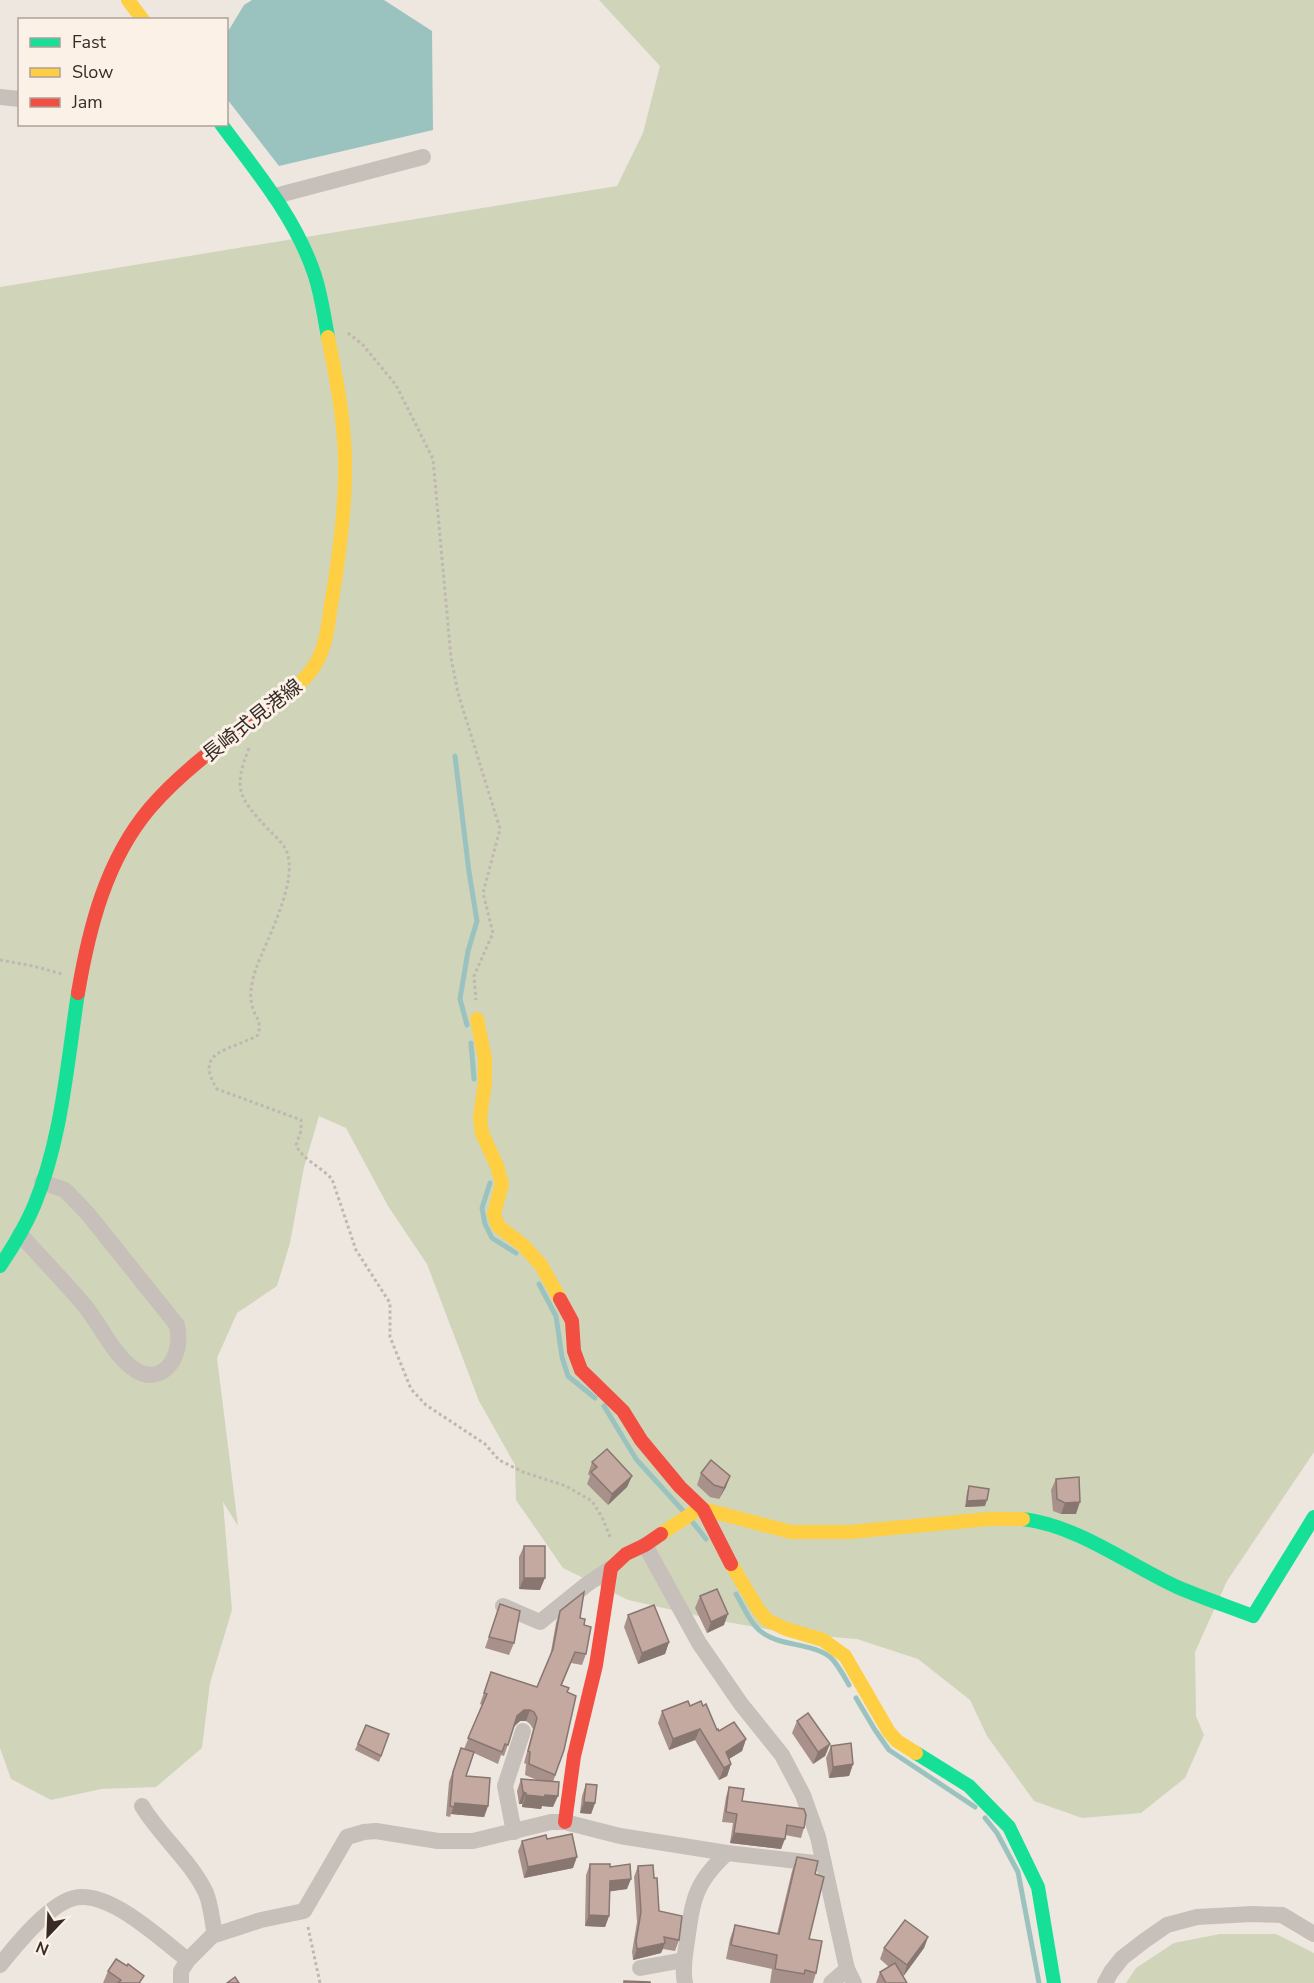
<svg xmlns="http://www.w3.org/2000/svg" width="1314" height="1983" viewBox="0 0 1314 1983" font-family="'Nunito Sans','Noto Sans JP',sans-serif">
	<rect width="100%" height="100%" fill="#eee7e0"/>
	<!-- green -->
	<g fill="#d0d4b9">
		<polygon points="599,0 1314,0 1314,1452 1227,1581 1195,1652 1196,1716 1204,1735 1185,1778 1141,1813 1082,1818 1034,1801 987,1736 970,1700 918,1659 857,1639 795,1634 721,1621 628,1600 563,1568 516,1500 515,1465 479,1401 427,1264 388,1206 346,1128 319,1116 304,1167 290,1243 277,1286 237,1313 217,1358 238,1526 223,1502 232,1610 210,1683 202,1748 156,1787 101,1789 51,1800 11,1779 0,1748 0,287 617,186 643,133 660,66"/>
		<polygon points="1220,1934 1276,1934 1314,1953 1314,1983 1126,1983 1136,1968 1174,1943"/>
	</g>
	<!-- water -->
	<polygon fill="#9ac3c0" points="252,0 384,0 432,31 433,130 279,166 227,99 227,33 244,5"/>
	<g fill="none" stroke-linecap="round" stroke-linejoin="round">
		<!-- stream -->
		<g stroke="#9ac3c0" stroke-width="5">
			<polyline points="455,756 469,872 477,921 468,951 460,999 467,1025"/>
			<polyline points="471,1043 474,1079"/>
			<polyline points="490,1183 482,1208 485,1224 492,1238 516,1253"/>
			<polyline points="539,1284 556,1316 562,1357 568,1376 595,1398"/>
			<polyline points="604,1406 636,1459 685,1513"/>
			<polyline points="691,1520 706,1539"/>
			<path d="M736 1594C743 1605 749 1622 759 1630 778 1647 811 1642 830 1657 837 1663 844 1676 849 1685"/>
			<polyline points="856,1698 875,1730 889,1750 975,1807"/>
			<polyline points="985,1818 997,1833 1018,1872 1039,1983"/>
		</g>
		<!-- path -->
		<g stroke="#c0b7b1" stroke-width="3" stroke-dasharray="3 3" stroke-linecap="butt">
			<polyline points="348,333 363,345 396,385 433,459 451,658 458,693 500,829 483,893 493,933 474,976 476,1000"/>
			<path d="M249 748C233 789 238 797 268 829 274 835 282 842 286 850 300 880 266 940 256 969 252 980 249 994 252 1005 255 1019 262 1019 258 1035 232 1051 192 1049 217 1089L301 1120V1131L296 1145C302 1159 321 1167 332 1179L356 1250 390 1303V1337L411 1389 426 1405 485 1444 499 1460 523 1472 566 1486 592 1501 602 1517 611 1539"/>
			<polyline points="0,960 33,966 62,974"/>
			<polyline points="308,1927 320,1983"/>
		</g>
		<!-- street -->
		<g stroke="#c7bfb9" stroke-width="16">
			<polyline points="0,97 20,99"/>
			<polyline points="275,196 423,157"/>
			<path d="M20 1234C41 1258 64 1281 85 1306 102 1327 114 1357 137 1371 151 1379 165 1374 173 1360 179 1348 180 1338 177 1325L88 1214 65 1190 42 1182"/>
			<polyline points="645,1545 699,1643 741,1704 782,1755 803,1795 818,1837 847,1969 854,1983"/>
			<polyline points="503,1606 540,1622 586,1585 611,1568"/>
			<path d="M142 1806C160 1836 191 1861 206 1893 211 1905 212 1921 215 1934"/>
			<polyline points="514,1832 505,1786 523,1731"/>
			<path d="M0 1965C16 1945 49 1904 74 1898 109 1889 161 1940 188 1960"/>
			<polyline points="640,1968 684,1960"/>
			<polyline points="181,1983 181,1971 188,1960 212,1936 261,1920 304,1911 347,1837 364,1832 376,1831 438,1841 473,1841 551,1822 565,1822 620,1836 727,1853 824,1864"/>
			<path d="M685 1983C682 1969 685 1955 687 1941 693 1898 695 1883 727 1853"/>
			<polyline points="831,1983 847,1969"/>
			<polyline points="1105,1983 1111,1972 1122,1958 1144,1941 1167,1925 1197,1917 1252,1914 1282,1915 1314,1934"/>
		</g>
		<!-- fast -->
		<g stroke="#16e098" stroke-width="14">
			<path d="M221 124C256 171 295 217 314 273 321 293 324 316 328 337"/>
			<path d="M0 1266C13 1247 25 1227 34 1206 62 1139 67 1064 78 993"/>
			<path d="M1023 1519C1078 1526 1126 1563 1175 1586 1200 1597 1227 1606 1253 1616L1314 1517"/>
			<polyline points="916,1753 969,1786 1009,1827 1038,1887 1054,1983"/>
		</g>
		<!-- slow -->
		<g stroke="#ffcf43" stroke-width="14">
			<polyline points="128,0 143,20"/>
			<path d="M277 702C290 692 303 683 313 668 327 648 328 623 332 599 340 552 346 506 345 458 344 417 336 377 328 337"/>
			<polyline points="477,1019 485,1059 485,1083 480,1117 482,1133 497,1166 502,1184 494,1214 498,1226 523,1245 541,1265 560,1299"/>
			<polyline points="661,1534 697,1510 703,1509 791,1532 850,1532 989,1519 1023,1519"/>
			<polyline points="731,1564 758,1609 767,1620 786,1629 823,1640 845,1656 889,1732 897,1741 916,1753"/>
		</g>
		<!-- jam -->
		<g stroke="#f24e42" stroke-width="14">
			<path d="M78 993C89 928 106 860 150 808 186 766 233 735 277 702"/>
			<polyline points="560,1299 572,1321 574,1351 581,1370 623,1411 641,1440 680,1487 703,1509 731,1564"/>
			<polyline points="565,1822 574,1756 596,1665 611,1568 626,1554 645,1545 661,1534"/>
		</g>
	</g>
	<!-- wall -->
	<g fill="#a8918a">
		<polygon points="592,1462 632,1476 627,1487 608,1505 587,1484 590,1476 588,1474"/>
		<polygon points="701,1473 726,1487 719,1499 710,1497 697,1485"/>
		<polygon points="1056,1479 1076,1514 1061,1514 1053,1511 1051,1490"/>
		<polygon points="969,1486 985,1506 965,1507 967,1492"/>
		<polygon points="524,1546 540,1590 519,1589 519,1557"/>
		<polygon points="700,1596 724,1625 707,1633 695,1608"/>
		<polygon points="500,1604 514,1643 509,1655 485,1648"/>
		<polygon points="560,1611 580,1618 584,1625 586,1654 582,1665 571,1663 562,1685 567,1692 564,1750 553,1782 553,1807 542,1806 541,1809 522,1807 522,1804 519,1804 517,1791 521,1779 537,1780 525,1775 526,1764 524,1763 533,1729 530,1724 526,1721 520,1721 514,1727 504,1756 501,1755 498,1764 474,1753 466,1776 488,1806 484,1817 451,1814 450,1817 446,1816 449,1782 461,1748 464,1749 482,1705 480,1704 491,1672 537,1687 550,1657 556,1623"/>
		<polygon points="628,1615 669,1642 665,1654 638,1664 624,1627"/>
		<polygon points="690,1706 703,1706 717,1730 746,1739 742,1751 729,1759 731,1764 727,1776 719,1780 695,1740 669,1750 658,1723 662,1711"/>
		<polygon points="797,1721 830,1744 825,1756 813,1764 792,1733"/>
		<polygon points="366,1725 389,1734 379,1762 355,1750"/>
		<polygon points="831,1746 853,1764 849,1776 829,1778 826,1758"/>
		<polygon points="586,1784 595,1803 591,1814 580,1813 582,1796"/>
		<polygon points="729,1787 742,1801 804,1828 801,1838 785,1835 781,1849 730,1843 733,1823 722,1822 726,1797"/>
		<polygon points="547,1839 573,1868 524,1878 518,1851 522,1841"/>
		<polygon points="797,1857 815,1874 809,1939 816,1973 813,1983 770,1983 772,1969 726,1959 730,1939 735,1925 777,1934 792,1871"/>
		<polygon points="590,1864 610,1867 627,1889 610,1891 609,1916 605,1927 585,1926 586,1875"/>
		<polygon points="638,1866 654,1878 659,1911 679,1940 675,1951 663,1949 661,1953 633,1960 632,1952 637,1922 634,1877"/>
		<polygon points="928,1937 924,1948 903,1976 907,1983 876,1983 880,1972 889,1967 880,1959 884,1948"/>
		<polygon points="108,1971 142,1983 103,1983"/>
	</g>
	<!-- shaded-wall -->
	<g fill="#887670">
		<polygon points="632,1476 627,1487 608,1505 612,1494"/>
		<polygon points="730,1476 726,1487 719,1499 724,1488"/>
		<polygon points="987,1500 985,1506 965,1507 967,1501"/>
		<polygon points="1080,1502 1076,1514 1061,1514 1065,1503"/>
		<polygon points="524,1578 545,1578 540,1590 519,1589"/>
		<polygon points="728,1614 724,1625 707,1633 711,1622"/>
		<polygon points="669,1642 665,1654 638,1664 642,1653"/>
		<polygon points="524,1710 530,1710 526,1721 520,1721 513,1727 517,1716"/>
		<polygon points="700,1729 695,1740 669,1750 673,1739"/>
		<polygon points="746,1739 742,1751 722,1763 726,1752"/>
		<polygon points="830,1744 825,1756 813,1764 818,1752"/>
		<polygon points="731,1764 727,1776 719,1780 724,1768"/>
		<polygon points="853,1764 849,1776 829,1778 833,1767"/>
		<polygon points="523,1792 526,1793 522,1804 519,1804"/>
		<polygon points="526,1795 545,1795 558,1796 553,1807 542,1806 541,1809 522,1807"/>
		<polygon points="584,1802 595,1803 591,1814 580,1813"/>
		<polygon points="455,1803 488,1806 484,1817 451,1814"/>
		<polygon points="734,1833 785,1839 781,1849 730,1843"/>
		<polygon points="577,1857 573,1868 524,1878 528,1867"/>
		<polygon points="631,1879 627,1889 606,1892 610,1881"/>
		<polygon points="589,1915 609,1916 605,1927 585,1926"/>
		<polygon points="928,1937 924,1948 903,1977 907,1965"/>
		<polygon points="665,1943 661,1953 633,1960 637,1949"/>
	</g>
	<!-- building -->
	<g fill="#c3a9a0" stroke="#887670" stroke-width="1.5">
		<polygon points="607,1449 632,1476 612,1494 591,1472 597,1467 592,1462"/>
		<polygon points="711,1460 730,1476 724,1488 714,1485 701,1473"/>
		<polygon points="1079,1477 1080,1502 1065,1503 1057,1499 1056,1479"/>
		<polygon points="969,1486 989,1489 987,1500 967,1501"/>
		<rect x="524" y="1546" width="21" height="32"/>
		<polygon points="717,1589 728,1614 711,1622 700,1596"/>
		<polygon points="584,1592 580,1618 585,1619 584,1625 591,1627 586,1654 575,1652 561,1685 569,1688 567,1692 576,1696 564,1750 555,1775 529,1764 530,1752 528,1751 537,1718 534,1712 530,1710 524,1710 517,1716 508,1745 505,1744 502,1752 468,1738 487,1694 484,1693 491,1672 537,1687 553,1649 560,1611"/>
		<polygon points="500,1604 520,1611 514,1643 489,1637"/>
		<polygon points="654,1605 669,1642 642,1653 628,1615"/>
		<polygon points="688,1701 690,1706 701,1701 703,1706 706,1704 717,1730 718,1729 719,1731 734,1722 746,1739 726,1752 731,1764 724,1768 700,1729 673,1739 662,1711"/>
		<polygon points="808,1713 830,1744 818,1752 797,1721"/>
		<polygon points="366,1725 389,1734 381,1756 358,1744"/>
		<polygon points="851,1743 853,1764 833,1767 831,1746"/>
		<polygon points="461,1748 474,1752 466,1776 490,1778 488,1806 455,1803 454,1807 450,1806 453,1772"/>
		<polygon points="521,1779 559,1782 558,1796 545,1795 545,1797 526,1795 526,1793 523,1792"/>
		<polygon points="586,1784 597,1785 595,1803 584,1802"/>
		<polygon points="729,1787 744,1789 742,1801 804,1809 806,1815 804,1828 787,1825 785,1839 734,1833 737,1814 726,1812"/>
		<polygon points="572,1834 577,1857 528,1867 522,1841 546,1835 547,1839"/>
		<polygon points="797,1857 818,1861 815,1874 824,1877 809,1939 822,1941 816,1973 805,1970 804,1974 775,1969 777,1955 731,1945 735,1925 779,1934"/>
		<polygon points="590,1864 610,1864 610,1867 630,1864 631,1879 610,1881 609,1916 589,1915"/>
		<polygon points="653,1865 654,1878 657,1878 659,1911 682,1916 679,1940 664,1937 665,1943 637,1949 636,1941 641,1912 638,1866"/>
		<polygon points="905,1920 928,1937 907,1965 884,1948"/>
		<polygon points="116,1959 127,1966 128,1964 144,1976 139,1983 118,1983 121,1980 108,1971"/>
		<polygon points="895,1963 907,1983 886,1983 880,1972"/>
		<polygon points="235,1977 239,1983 227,1983"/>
		<polygon points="624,1981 650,1982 650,1983 624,1983"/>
	</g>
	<g text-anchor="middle" stroke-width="6" stroke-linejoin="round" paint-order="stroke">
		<!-- street labels -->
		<g font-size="20" fill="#382b27" stroke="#fbf1e7">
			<text transform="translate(252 720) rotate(-38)" y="7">長崎式見港線</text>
		</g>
	</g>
	<!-- legend -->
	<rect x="18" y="18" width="210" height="108" fill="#fbf1e7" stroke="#ada29a" stroke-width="1.5"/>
	<rect x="30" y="38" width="30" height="9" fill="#16e098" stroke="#ada29a" stroke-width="1.5"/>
	<text x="72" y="48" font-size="18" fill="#382b27">Fast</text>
	<rect x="30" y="68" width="30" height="9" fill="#ffcf43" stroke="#ada29a" stroke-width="1.5"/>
	<text x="72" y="78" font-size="18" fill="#382b27">Slow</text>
	<rect x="30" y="98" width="30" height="9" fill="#f24e42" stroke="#ada29a" stroke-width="1.5"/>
	<text x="72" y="108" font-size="18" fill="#382b27">Jam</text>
	<!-- north arrow -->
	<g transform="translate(48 1935) rotate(203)" stroke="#fbf1e7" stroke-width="4.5" paint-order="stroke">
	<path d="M0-4.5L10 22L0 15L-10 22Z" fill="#382b27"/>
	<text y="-9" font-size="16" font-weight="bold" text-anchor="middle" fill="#382b27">N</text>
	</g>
</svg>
